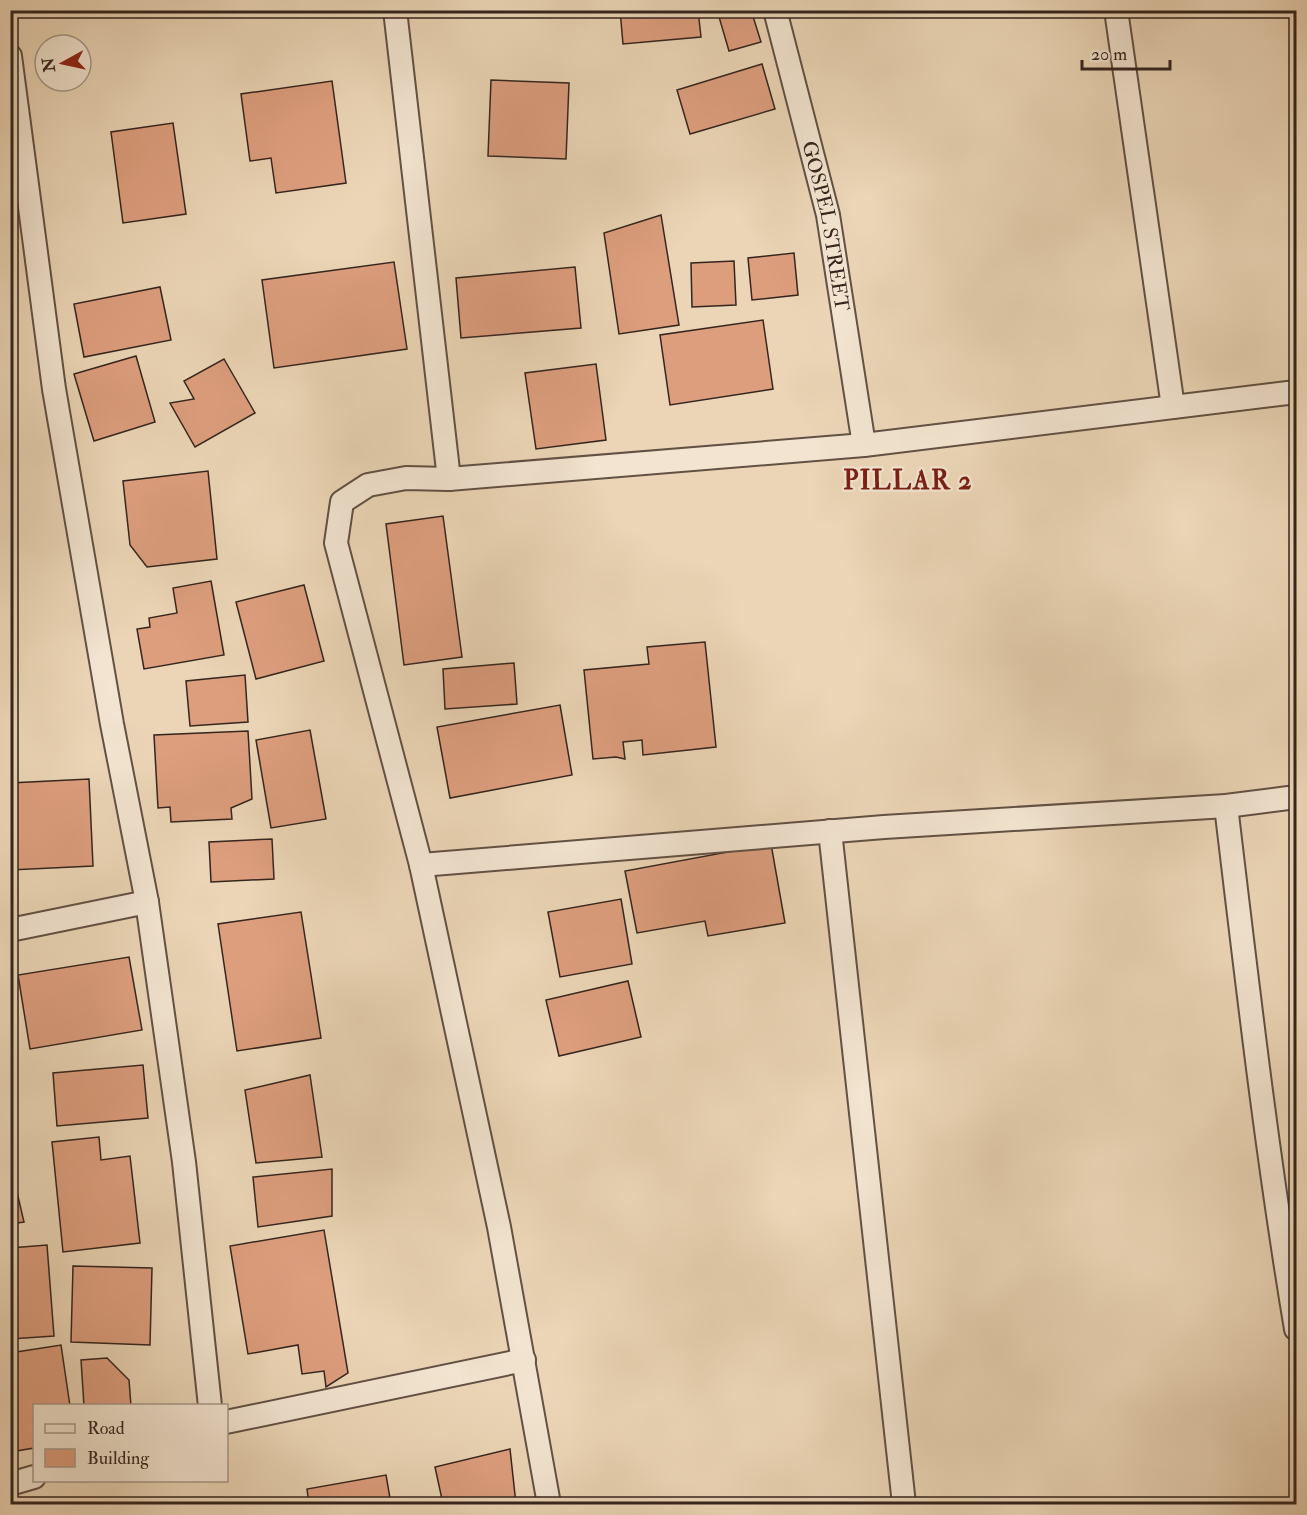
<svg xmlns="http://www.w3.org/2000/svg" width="1307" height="1515" viewBox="0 0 1307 1515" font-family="'IM FELL Double Pica',serif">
	<rect width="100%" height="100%" fill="#ebd5b6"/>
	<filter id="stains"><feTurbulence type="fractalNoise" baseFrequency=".00333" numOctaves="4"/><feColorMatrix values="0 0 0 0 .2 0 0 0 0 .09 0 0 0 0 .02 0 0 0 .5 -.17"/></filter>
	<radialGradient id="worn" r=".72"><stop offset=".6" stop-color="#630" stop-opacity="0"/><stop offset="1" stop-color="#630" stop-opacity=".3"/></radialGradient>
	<!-- building -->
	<g fill="#dd9e7e" stroke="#34251e" stroke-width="1.5">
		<polygon points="620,10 698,10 701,37 623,44"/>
		<polygon points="717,10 751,10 761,42 729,51"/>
		<polygon points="762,64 775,109 690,134 677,90"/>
		<polygon points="491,80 569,83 566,159 488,156"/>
		<polygon points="332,81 346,183 276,193 271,158 250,161 241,94"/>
		<polygon points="173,123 186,214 123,223 111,132"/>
		<polygon points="661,215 679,325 619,334 604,233"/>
		<polygon points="794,253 798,295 752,300 748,258"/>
		<polygon points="734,261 736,305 692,307 691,263"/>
		<polygon points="394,262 407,349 274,368 262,280"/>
		<polygon points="575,267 581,328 461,338 456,278"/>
		<polygon points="160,287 171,340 84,357 74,304"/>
		<polygon points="763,320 773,389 670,405 660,335"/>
		<polygon points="136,356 155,422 94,441 74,374"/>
		<polygon points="224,359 255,413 195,447 170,403 194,399 184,381"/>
		<polygon points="596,364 606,440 536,449 525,373"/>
		<polygon points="208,471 217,559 147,567 130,545 123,481"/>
		<polygon points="443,516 462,657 404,665 386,524"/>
		<polygon points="211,581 224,655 144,669 137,629 150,627 149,618 177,613 173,588"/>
		<polygon points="304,585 324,661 256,679 236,602"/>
		<polygon points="705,642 716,747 643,755 642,740 623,742 625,759 616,757 593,759 584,670 649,664 647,647"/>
		<polygon points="514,663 517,704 445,709 443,669"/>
		<polygon points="245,675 248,722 190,726 186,681"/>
		<polygon points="560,705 572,775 450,798 437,727"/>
		<polygon points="310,730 326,819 271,828 256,740"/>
		<polygon points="248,731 252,799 231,808 232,819 171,822 170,807 158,808 154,735"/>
		<polygon points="89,779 93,866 10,870 10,783"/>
		<polygon points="272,839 274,879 211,882 209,842"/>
		<polygon points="771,844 785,923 708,936 705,921 637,933 625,871"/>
		<polygon points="621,899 632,964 560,977 548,912"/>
		<polygon points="301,912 321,1038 237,1051 218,924"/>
		<polygon points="129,957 142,1030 30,1049 18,975"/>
		<polygon points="628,981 641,1037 559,1056 546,1000"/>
		<polygon points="143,1065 148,1118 57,1126 53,1073"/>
		<polygon points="310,1075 322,1157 256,1163 245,1090"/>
		<polygon points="99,1137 101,1160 130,1156 140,1243 63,1252 52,1142"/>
		<polygon points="10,1162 24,1222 10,1224"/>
		<polygon points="332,1169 332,1216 258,1227 253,1177"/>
		<polygon points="324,1230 348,1373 326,1387 324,1371 302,1374 298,1345 248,1354 230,1246"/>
		<polygon points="47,1245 54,1336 10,1339 10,1248"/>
		<polygon points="73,1266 152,1268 150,1345 71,1342"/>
		<polygon points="61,1345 70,1406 34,1406 34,1448 10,1452 10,1353"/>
		<polygon points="107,1358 129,1380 131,1406 84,1406 81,1360"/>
		<polygon points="510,1449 516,1504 443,1504 435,1467"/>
		<polygon points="386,1475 391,1504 309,1504 307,1489"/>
	</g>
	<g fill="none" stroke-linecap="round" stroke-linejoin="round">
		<defs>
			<g id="minor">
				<polyline points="395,10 449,479"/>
				<path id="s1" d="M775 10 828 215 864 445"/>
				<polyline points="1116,10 1173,407"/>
				<polyline points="10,56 54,389 112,724 147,902 184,1162 210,1406"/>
				<path d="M1226 806C1247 981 1267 1156 1296 1329"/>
				<polyline points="830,831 904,1504"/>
				<polyline points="421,865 884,827 1226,806 1296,797"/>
				<polyline points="10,930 147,902"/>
				<polyline points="226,1422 524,1360"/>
				<polyline points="10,1484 34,1477"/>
				<polyline points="549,1504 499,1227 421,865 336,543 342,502 368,485 406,478 449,479 864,445 1296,392"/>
			</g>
		</defs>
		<!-- minor casing -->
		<use href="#minor" stroke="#625144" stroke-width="26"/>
		<!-- minor -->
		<use href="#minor" stroke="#f2e4d0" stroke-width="22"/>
	</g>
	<g text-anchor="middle" stroke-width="4.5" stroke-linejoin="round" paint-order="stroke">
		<!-- street labels -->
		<g font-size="20" fill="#34251e" stroke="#f2e4d0">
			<text dy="7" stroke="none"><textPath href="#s1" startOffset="222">GOSPEL STREET</textPath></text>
		</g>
		<!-- district labels -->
		<g font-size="26" font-weight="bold" letter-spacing="1.5" fill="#7a1f14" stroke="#f2e4d0">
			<text x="908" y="489">PILLAR 2</text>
		</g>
	</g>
	<!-- margin -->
	<rect width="1307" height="1515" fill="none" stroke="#ebd5b6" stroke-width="36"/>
	<rect x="12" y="12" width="1283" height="1491" fill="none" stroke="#34251e" stroke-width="3"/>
	<rect x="18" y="18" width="1271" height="1479" fill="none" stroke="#34251e" stroke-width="1.5"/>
	<!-- legend -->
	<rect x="33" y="1404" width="195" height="78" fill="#f2e4d0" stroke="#a69889" stroke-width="1.5"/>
	<rect x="45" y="1424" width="30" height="9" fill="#f2e4d0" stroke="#a69889" stroke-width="1.5"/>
	<text x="87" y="1434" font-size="18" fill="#34251e">Road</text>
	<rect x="45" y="1449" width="30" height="18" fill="#dd9e7e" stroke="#a69889" stroke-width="1.5"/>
	<text x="87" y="1464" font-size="18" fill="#34251e">Building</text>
	<!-- north arrow -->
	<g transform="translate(63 63) rotate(262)"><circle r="28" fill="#f2e4d0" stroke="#a69889" stroke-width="1.5"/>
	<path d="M0-4.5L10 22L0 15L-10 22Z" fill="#8f2418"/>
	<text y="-9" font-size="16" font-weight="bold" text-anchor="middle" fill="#34251e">N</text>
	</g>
	<!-- scale -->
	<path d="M1082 60v9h88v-9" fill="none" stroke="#34251e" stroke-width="3"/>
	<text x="1091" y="60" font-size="18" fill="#34251e" stroke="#f2e4d0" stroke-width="4.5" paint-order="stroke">20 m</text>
	<rect width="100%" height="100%" filter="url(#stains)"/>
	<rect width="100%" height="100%" fill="url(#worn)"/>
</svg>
